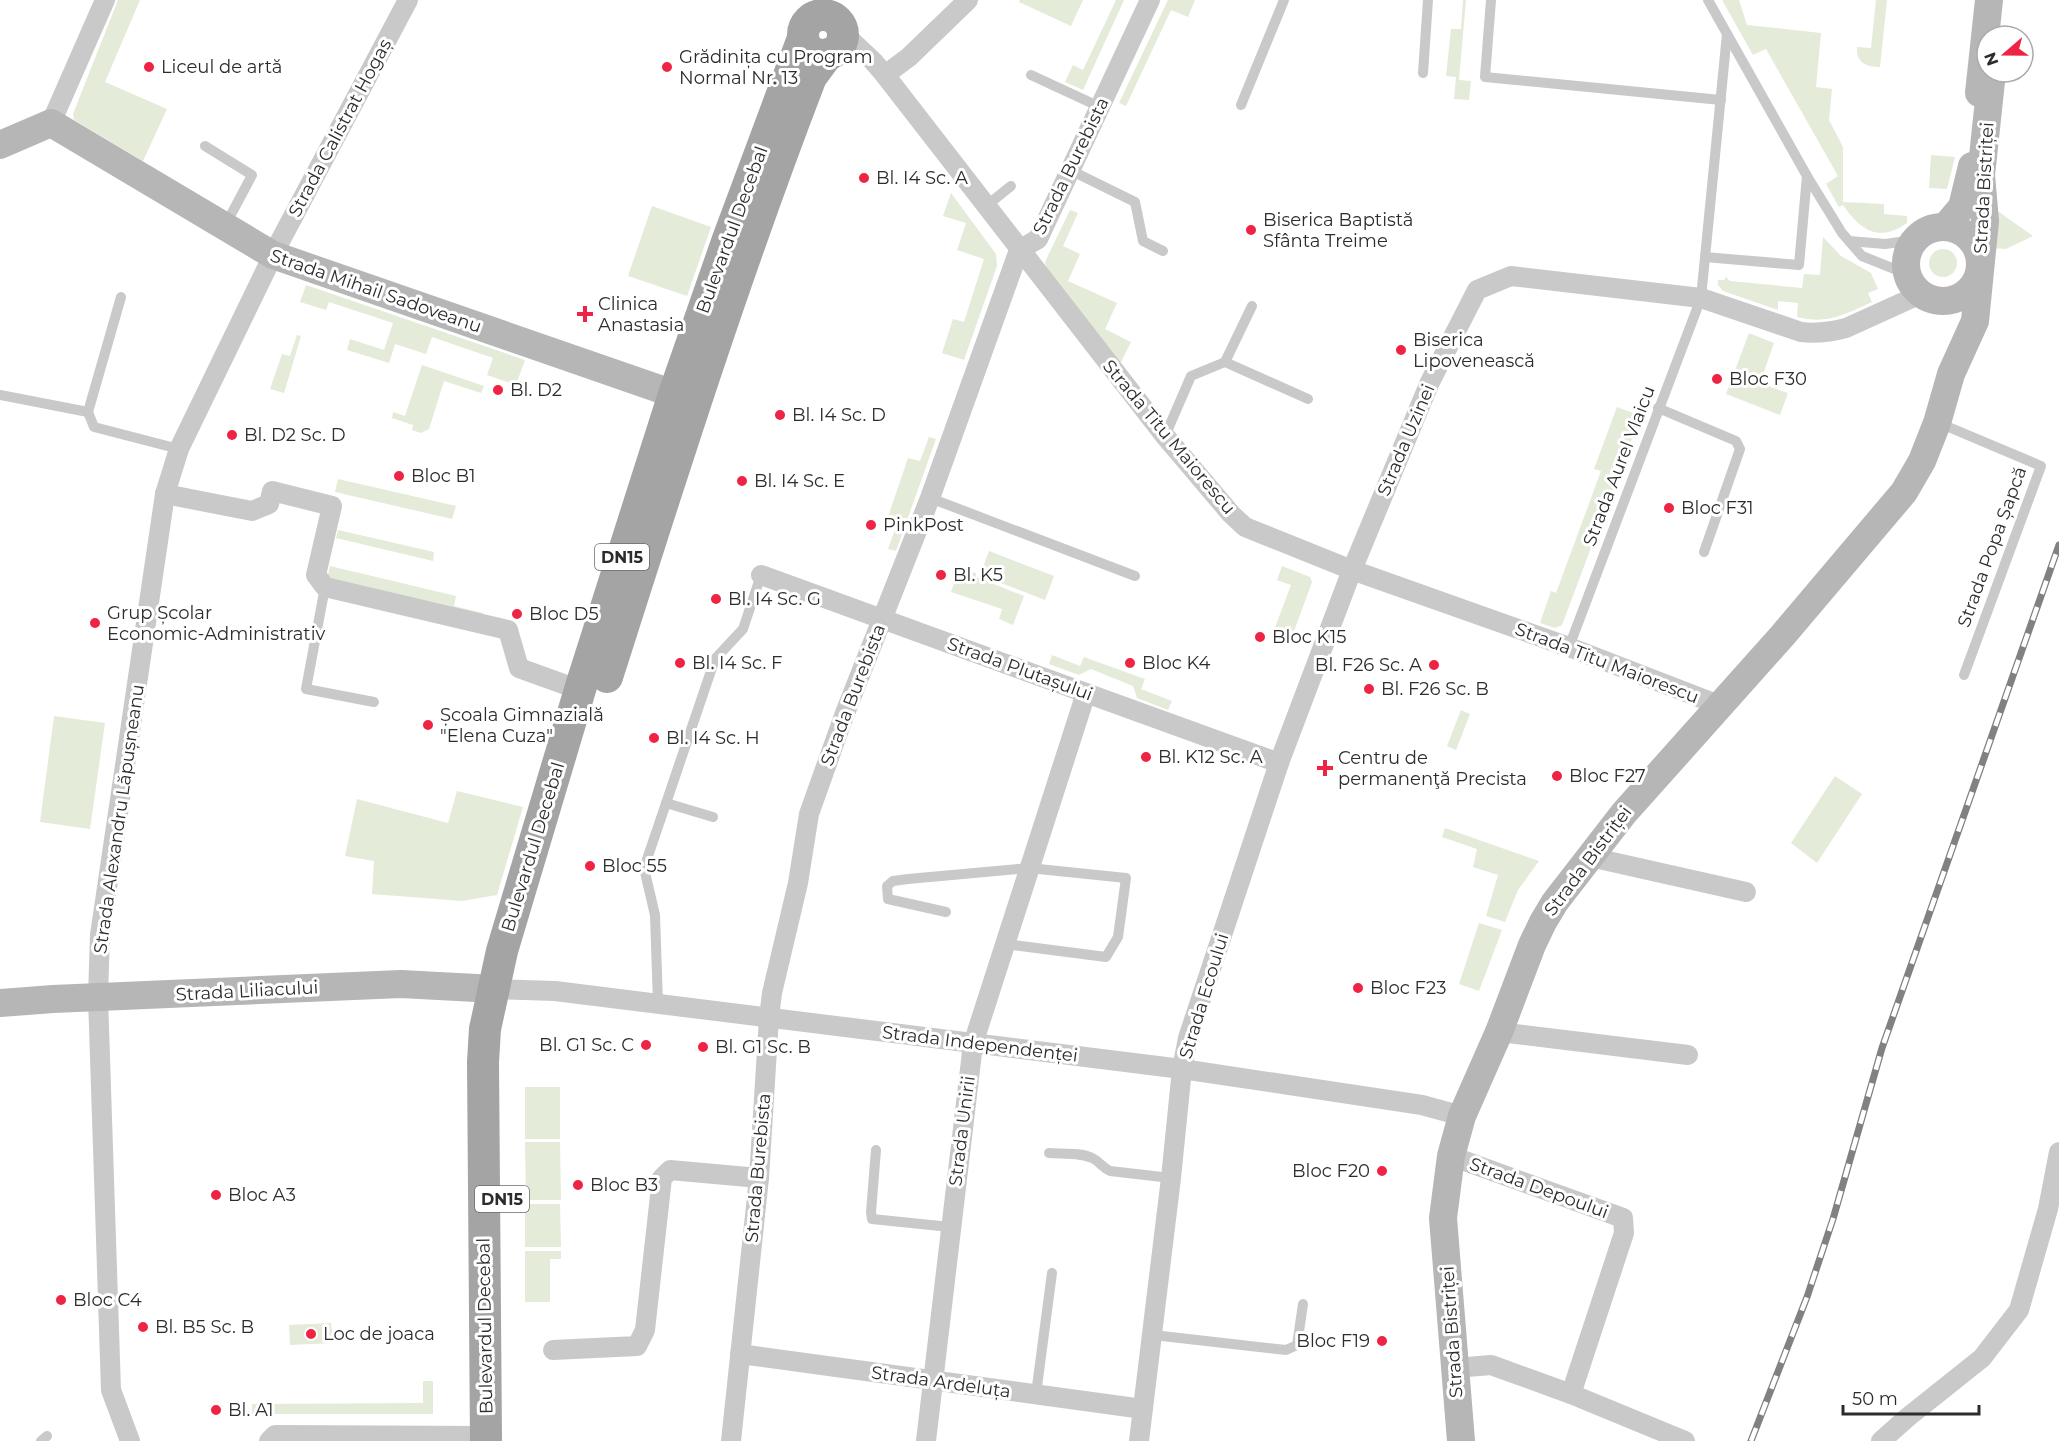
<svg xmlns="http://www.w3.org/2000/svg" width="2059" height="1441" viewBox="0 0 2059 1441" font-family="Montserrat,sans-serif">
	<rect width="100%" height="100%" fill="#fff"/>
	<!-- green -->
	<g fill="#e4ebd8">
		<polygon points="118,0 140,0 105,82 167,109 143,161 74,120 73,114"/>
		<polygon points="1020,0 1083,0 1071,26 1019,2"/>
		<polygon points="1116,0 1124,0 1083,90 1065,82 1073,65 1083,70"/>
		<polygon points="1168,0 1195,0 1188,17 1171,10 1126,106 1119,103"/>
		<polygon points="1463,0 1466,0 1459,80 1471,81 1469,100 1454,99 1456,77 1446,76 1451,29 1461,29"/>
		<path d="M1722 0H1739L1747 25 1821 33 1816 87 1832 89 1829 120 1843 147V202L1884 204V214L1907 216V223C1879 243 1860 230 1843 205L1839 207 1826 184 1838 176 1766 49 1753 55Z"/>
		<path d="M1876 0H1887L1880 67C1867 67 1856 63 1857 47L1871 48Z"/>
		<polygon points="1931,155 1955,157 1947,189 1929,188"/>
		<polygon points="951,193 996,254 997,266 964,360 942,353 953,319 964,322 984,259 957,250 966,223 943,216"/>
		<polygon points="652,206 711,227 687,296 628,276"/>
		<polygon points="1070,210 1078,213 1063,246 1080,254 1068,281 1117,303 1105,329 1131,342 1120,364 1047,272 1045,262"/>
		<polygon points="1996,210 2033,236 2006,249 1990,248"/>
		<path d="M1823 237 1841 256 1871 273 1878 289 1868 293 1872 302C1845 314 1828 325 1797 317L1798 303 1778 301V310L1723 291 1718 285V280H1724L1726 277 1730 281 1802 288 1804 274 1820 275Z"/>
		<circle cx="1943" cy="263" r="14"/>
		<polygon points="306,285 525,360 516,385 487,375 493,358 432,337 426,354 395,344 389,363 347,350 350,339 384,350 393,323 329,302 326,310 300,302"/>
		<polygon points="1749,333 1774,343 1760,383 1788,393 1780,415 1726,394"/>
		<polygon points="297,335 301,336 284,393 270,389 282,354 290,356"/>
		<polygon points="422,365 484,386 481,393 444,381 429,429 421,433 412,430 413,425 392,418 393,412 405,416"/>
		<polygon points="1617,407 1638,415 1640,417 1562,625 1555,628 1540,623 1551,591 1556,593 1601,471 1594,469"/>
		<polygon points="929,437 936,439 896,551 888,549 897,524 887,520 908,458 920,461"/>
		<polygon points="338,479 456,506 452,519 335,492"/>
		<polygon points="338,530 434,552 433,561 336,538"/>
		<polygon points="989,551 1054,576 1045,600 980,575"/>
		<polygon points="330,566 456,596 454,606 483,613 480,623 325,587"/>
		<polygon points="1282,566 1310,577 1312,582 1289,645 1271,638 1291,585 1277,580"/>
		<polygon points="959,568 976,573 976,577 1024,596 1013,625 999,619 1002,609 951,592"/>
		<polygon points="1052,655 1080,666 1084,657 1145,679 1141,689 1172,701 1168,710 1137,698 1133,686 1091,669 1079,675 1049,664"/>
		<polygon points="1461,710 1470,714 1456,750 1447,746"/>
		<polygon points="54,716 105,723 90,829 40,822"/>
		<polygon points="1835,776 1862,794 1817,863 1791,843"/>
		<polygon points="457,791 523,807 497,895 462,901 372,894 374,861 345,856 357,799 448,823"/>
		<polygon points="1445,828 1539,861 1518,890 1505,922 1486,916 1498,875 1473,867 1477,849 1442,837"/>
		<polygon points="1479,923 1502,930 1479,991 1459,984"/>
		<rect x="525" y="1087" width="35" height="52"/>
		<polygon points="525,1142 560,1142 561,1200 526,1200"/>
		<polygon points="525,1204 560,1204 561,1247 525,1247"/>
		<polygon points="525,1251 561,1251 561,1259 550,1259 550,1302 525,1302"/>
		<polygon points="331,1323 333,1343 290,1345 289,1325"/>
		<polygon points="423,1381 433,1381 433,1414 252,1414 252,1404 423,1403"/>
	</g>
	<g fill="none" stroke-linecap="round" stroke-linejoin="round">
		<!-- lane -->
		<g stroke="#c9c9c9" stroke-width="10">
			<polyline points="1491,0 1485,77 1721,100"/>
			<polyline points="1708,0 1807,176 1842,233 1862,256 1907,274"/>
			<polyline points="1423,73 1428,0"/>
			<polyline points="1031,75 1100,107"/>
			<polyline points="1241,105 1284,0"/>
			<polyline points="205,146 252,175 226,224"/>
			<polyline points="1070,170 1135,202 1143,241 1163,251"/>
			<polyline points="986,206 1011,186"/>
			<polyline points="1849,241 1885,244 1914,240"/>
			<polyline points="1705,257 1799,265 1807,176"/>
			<polyline points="121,297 88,412 94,427 179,449"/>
			<polyline points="1225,362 1252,306"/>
			<polyline points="0,395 88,412"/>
			<polyline points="1658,408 1736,441 1740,449 1704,552"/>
			<polyline points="1939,423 2041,466 1964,675"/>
			<polyline points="1165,436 1191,376 1225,362 1308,399"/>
			<polyline points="930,498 1135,576"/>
			<polyline points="325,587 306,689 374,702"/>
			<polyline points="1569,647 1701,298 1727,34"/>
			<polyline points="666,803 713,817"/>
			<polyline points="946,912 888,899 887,886 893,881 908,879 1029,868 1126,878 1118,937 1106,957 1005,944"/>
			<polyline points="658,1003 655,915 644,868 715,659 743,629 761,575"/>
			<polyline points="876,1150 871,1212 872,1219 950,1227"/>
			<path d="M1049 1153C1062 1154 1082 1152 1094 1159 1101 1163 1103 1168 1110 1171L1171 1178"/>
			<polyline points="1153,1335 1286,1350 1297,1345 1303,1304"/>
			<polyline points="1036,1394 1052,1273"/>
			<polyline points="41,1441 47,1436"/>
		</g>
		<!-- street -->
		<g stroke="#c9c9c9" stroke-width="20">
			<polyline points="842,32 873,61 885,75 1165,436 1231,514 1245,527 1352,570 1569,647 1719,705"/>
			<polyline points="885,75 909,57 968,0"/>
			<polyline points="51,123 105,0"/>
			<polyline points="165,494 252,511 269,504 272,491 332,506 316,575 325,587 508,630 519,668 580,690"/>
			<polyline points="761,575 1279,763"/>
			<polyline points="1590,857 1746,892"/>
			<polyline points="495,989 555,991 1182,1069 1422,1105 1462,1116"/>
			<polyline points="1499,1032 1688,1055"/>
			<polyline points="1451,1156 1623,1218 1624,1233 1571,1394"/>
			<polyline points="553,1350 637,1346 645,1330 662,1178 670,1170 759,1178"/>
			<polyline points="740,1354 1143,1409"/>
			<polyline points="1455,1368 1491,1365 1571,1394 1685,1441"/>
			<polyline points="130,1441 111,1390 98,997 100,935 165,494 179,449 278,245 408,0"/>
			<polyline points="269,1441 275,1435 486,1436"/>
			<polyline points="731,1441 759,1178 769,1018 772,993 798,883 809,814 845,713 930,498 1019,250 1038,239 1150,0"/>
			<polyline points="926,1441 973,1044 1086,693"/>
			<path d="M1139 1441 1171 1178 1182 1069 1188 1038 1279 763 1352 570 1430 382 1477 290 1511 276 1701 298 1801 332C1817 334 1831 332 1846 328L1921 294"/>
			<polyline points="1881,1441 1908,1417 1982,1358 2019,1310 2048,1209 2059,1152"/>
		</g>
		<!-- secondary -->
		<g stroke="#b6b6b6" stroke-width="28">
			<polyline points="1979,93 1989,0"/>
			<polyline points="0,145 51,123 273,255 674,394"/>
			<polyline points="1945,227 1962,207 1972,166"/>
			<circle cx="1943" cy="264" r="37"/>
			<polyline points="0,1003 53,999 401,984 495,989"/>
			<polyline points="1461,1441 1443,1218 1451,1156 1462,1116 1499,1032 1532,945 1543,922 1555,902 1624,813 1783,635 1904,492 1922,461 1937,423 1951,374 1975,321 1985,221 1981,175 1992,72"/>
		</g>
		<!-- primary -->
		<g stroke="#a4a4a4" stroke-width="32">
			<circle cx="823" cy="35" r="20"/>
			<path d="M607 677C671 476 735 274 811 77L828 54"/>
			<polyline points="486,1441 483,1062 485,1029 502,951 582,683 674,394 728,239 803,38"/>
		</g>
		<defs>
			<polyline id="rail" points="1751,1441 1807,1297 1833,1219 1882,1048 2059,545"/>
		</defs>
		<!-- rail casing -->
		<use href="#rail" stroke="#818181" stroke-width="7"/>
		<!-- rail -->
		<use href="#rail" stroke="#fff" stroke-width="4.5" stroke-dasharray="14" stroke-linecap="butt"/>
	</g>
	<!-- markers -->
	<g fill="#ef2344" stroke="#fff" stroke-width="2">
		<circle cx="149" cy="67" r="6"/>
		<circle cx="667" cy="67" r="6"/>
		<circle cx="864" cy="178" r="6"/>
		<circle cx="1251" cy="230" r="6"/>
		<path d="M582 305h6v6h6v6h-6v6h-6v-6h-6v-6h6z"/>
		<circle cx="1401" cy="350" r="6"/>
		<circle cx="1717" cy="379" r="6"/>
		<circle cx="498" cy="390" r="6"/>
		<circle cx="780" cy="415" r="6"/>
		<circle cx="232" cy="435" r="6"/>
		<circle cx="399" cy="476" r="6"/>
		<circle cx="742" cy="481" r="6"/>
		<circle cx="1669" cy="508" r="6"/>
		<circle cx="871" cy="525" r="6"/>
		<circle cx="941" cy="575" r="6"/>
		<circle cx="716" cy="599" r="6"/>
		<circle cx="517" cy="614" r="6"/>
		<circle cx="95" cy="623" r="6"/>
		<circle cx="1260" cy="637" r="6"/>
		<circle cx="680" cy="663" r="6"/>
		<circle cx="1130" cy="663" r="6"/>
		<circle cx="1434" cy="665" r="6"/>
		<circle cx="1369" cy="689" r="6"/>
		<circle cx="428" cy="725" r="6"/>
		<circle cx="654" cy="738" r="6"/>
		<circle cx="1146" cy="757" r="6"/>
		<path d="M1322 759h6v6h6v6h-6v6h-6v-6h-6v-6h6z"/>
		<circle cx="1557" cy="776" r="6"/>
		<circle cx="590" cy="866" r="6"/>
		<circle cx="1358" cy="988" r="6"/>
		<circle cx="646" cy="1045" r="6"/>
		<circle cx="703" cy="1047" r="6"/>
		<circle cx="1382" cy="1171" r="6"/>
		<circle cx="578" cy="1185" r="6"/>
		<circle cx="216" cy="1195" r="6"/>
		<circle cx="61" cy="1300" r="6"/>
		<circle cx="143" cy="1327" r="6"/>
		<circle cx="311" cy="1334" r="6"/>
		<circle cx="1382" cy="1341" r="6"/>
		<circle cx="216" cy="1410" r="6"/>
	</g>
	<g text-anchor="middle" stroke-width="6" stroke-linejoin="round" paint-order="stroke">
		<!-- shield labels -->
		<g fill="#fff" stroke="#6b6b6b" stroke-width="1.5">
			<rect x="595" y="544" width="54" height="26" rx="4.5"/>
			<rect x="475" y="1186" width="54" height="26" rx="4.5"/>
		</g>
		<g font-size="16" font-weight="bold" fill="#2c2c2c">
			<text x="622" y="563">DN15</text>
			<text x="502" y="1205">DN15</text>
		</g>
		<!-- poi labels -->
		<g font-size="18" fill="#2c2c2c" stroke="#fff" text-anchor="start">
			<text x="679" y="63">Grădinița cu Program<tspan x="679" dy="21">Normal Nr. 13</tspan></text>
			<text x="161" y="73">Liceul de artă</text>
			<text x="876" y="184">Bl. I4 Sc. A</text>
			<text x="1263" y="226">Biserica Baptistă<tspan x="1263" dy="21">Sfânta Treime</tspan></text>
			<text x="598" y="310">Clinica<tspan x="598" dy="21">Anastasia</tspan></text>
			<text x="1413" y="346">Biserica<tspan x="1413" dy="21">Lipovenească</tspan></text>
			<text x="1729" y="385">Bloc F30</text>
			<text x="510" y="396">Bl. D2</text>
			<text x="792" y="421">Bl. I4 Sc. D</text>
			<text x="244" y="441">Bl. D2 Sc. D</text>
			<text x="411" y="482">Bloc B1</text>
			<text x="754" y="487">Bl. I4 Sc. E</text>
			<text x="1681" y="514">Bloc F31</text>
			<text x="883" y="531">PinkPost</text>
			<text x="953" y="581">Bl. K5</text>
			<text x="728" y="605">Bl. I4 Sc. G</text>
			<text x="107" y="619">Grup Școlar<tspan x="107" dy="21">Economic-Administrativ</tspan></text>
			<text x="529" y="620">Bloc D5</text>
			<text x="1272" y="643">Bloc K15</text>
			<text x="692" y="669">Bl. I4 Sc. F</text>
			<text x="1142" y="669">Bloc K4</text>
			<text x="1422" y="671" text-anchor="end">Bl. F26 Sc. A</text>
			<text x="1381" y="695">Bl. F26 Sc. B</text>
			<text x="440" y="721">Școala Gimnazială<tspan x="440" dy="21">"Elena Cuza"</tspan></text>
			<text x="666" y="744">Bl. I4 Sc. H</text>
			<text x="1158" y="763">Bl. K12 Sc. A</text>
			<text x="1338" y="764">Centru de<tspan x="1338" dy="21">permanenţă Precista</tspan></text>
			<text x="1569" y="782">Bloc F27</text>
			<text x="602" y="872">Bloc 55</text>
			<text x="1370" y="994">Bloc F23</text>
			<text x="634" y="1051" text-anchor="end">Bl. G1 Sc. C</text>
			<text x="715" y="1053">Bl. G1 Sc. B</text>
			<text x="1370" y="1177" text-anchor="end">Bloc F20</text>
			<text x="590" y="1191">Bloc B3</text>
			<text x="228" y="1201">Bloc A3</text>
			<text x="73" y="1306">Bloc C4</text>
			<text x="155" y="1333">Bl. B5 Sc. B</text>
			<text x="323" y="1340">Loc de joaca</text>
			<text x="1370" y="1347" text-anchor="end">Bloc F19</text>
			<text x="228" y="1416">Bl. A1</text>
		</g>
		<!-- street labels -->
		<g font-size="18" fill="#2c2c2c" stroke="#fff">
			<text transform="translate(340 128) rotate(-62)" y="6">Strada Calistrat Hogaș</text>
			<text transform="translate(1071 166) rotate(-64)" y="6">Strada Burebista</text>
			<text transform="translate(1984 188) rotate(-87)" y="6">Strada Bistriței</text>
			<text transform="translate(732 230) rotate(-70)" y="6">Bulevardul Decebal</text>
			<text transform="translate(376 291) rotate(19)" y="6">Strada Mihail Sadoveanu</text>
			<text transform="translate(1169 437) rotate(50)" y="6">Strada Titu Maiorescu</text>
			<text transform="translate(1406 440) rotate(-67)" y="6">Strada Uzinei</text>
			<text transform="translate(1619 466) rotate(-69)" y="6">Strada Aurel Vlaicu</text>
			<text transform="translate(1992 547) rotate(-70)" y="6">Strada Popa Șapcă</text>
			<text transform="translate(1607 663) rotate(21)" y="6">Strada Titu Maiorescu</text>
			<text transform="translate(1020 669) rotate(20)" y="6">Strada Plutașului</text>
			<text transform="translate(853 695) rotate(-69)" y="6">Strada Burebista</text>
			<text transform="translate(119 819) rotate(-82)" y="6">Strada Alexandru Lăpușneanu</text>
			<text transform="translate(533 847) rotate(-73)" y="6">Bulevardul Decebal</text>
			<text transform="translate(1588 861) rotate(-53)" y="6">Strada Bistriței</text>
			<text transform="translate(247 991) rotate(-3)" y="6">Strada Liliacului</text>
			<text transform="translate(1204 996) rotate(-73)" y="6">Strada Ecoului</text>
			<text transform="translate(980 1044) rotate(7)" y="6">Strada Independenței</text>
			<text transform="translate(962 1131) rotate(-83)" y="6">Strada Unirii</text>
			<text transform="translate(758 1168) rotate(-85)" y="6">Strada Burebista</text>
			<text transform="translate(1539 1188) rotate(20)" y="6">Strada Depoului</text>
			<text transform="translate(485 1326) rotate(-91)" y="6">Bulevardul Decebal</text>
			<text transform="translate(1452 1332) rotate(-94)" y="6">Strada Bistriței</text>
			<text transform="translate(941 1382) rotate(8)" y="6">Strada Ardeluța</text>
		</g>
	</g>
	<!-- north arrow -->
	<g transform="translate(2005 54) rotate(250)"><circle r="28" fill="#ffffff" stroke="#ababab" stroke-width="1.5"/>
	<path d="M0-4.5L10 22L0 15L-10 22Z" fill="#ef2344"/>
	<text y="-9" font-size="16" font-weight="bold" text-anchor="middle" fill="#2c2c2c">N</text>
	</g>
	<!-- scale -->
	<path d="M1843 1405v9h136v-9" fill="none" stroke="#2c2c2c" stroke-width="3"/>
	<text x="1852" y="1405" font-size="18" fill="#2c2c2c" stroke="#ffffff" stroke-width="4.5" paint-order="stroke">50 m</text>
</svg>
